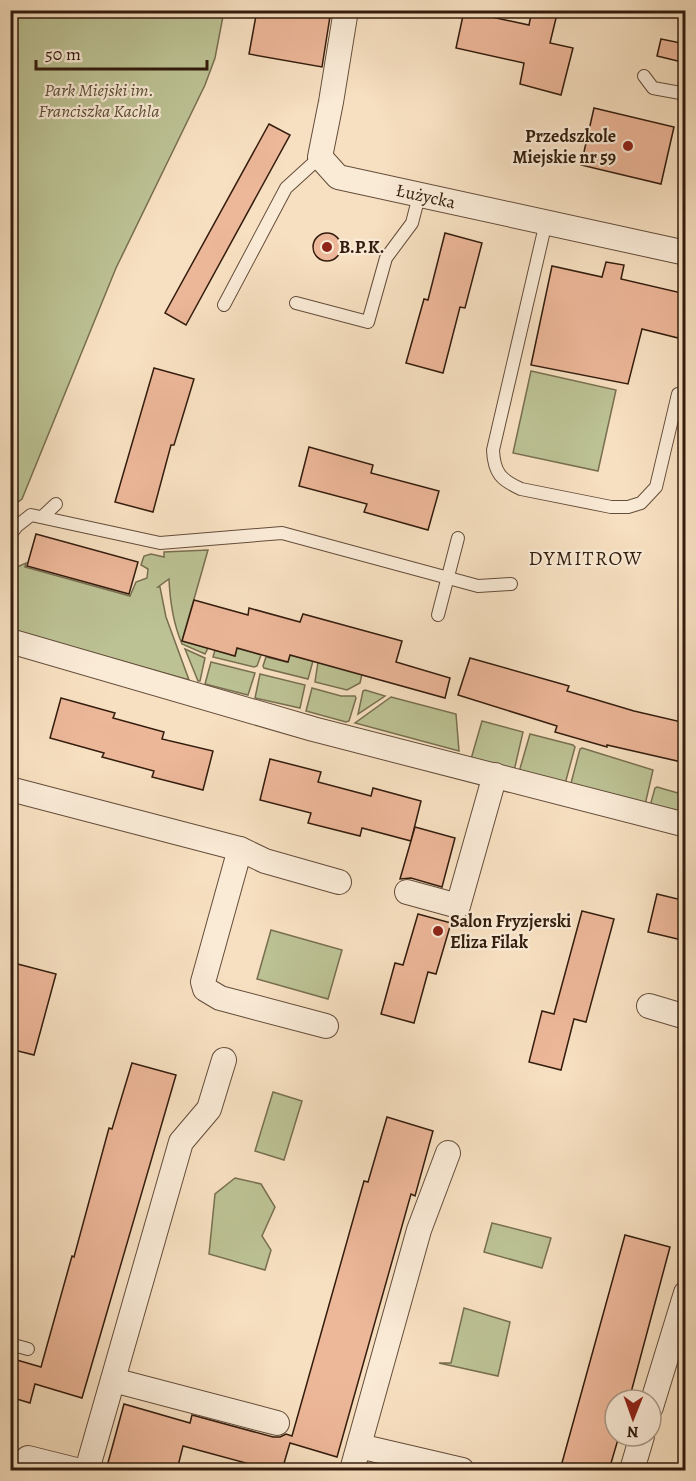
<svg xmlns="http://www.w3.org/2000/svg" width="696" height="1481" viewBox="0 0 696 1481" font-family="Alegreya,serif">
	<rect width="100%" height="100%" fill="#f7e0c1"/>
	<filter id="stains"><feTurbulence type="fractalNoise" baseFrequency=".00333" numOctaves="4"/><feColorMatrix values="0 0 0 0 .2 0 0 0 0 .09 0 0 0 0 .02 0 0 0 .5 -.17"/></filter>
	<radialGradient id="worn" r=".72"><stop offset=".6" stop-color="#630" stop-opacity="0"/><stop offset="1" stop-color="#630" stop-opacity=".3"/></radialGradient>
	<!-- green -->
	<g fill="#bcc294" stroke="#786f50" stroke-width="1.5">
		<polygon points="11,10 224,11 215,58 205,85 116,268 22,499 11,507"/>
		<polygon points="531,371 616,390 598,471 513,453"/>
		<path d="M208 550 182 641 208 648 205 654 182 644C173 623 170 602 169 579L158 587H160L166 617 189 680 19 632 11 626 10 570 26 563 25 567 130 596 136 582 147 578 148 569 141 565 144 556 151 554 164 557V552Z"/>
		<polygon points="237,648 261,655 257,666 254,667 213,657 215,650 235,656"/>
		<polygon points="185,649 205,658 200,681 198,681"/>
		<polygon points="290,655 313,661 308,679 264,668 263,666 266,657 287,662"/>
		<polygon points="211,662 255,673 248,695 205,684"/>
		<polygon points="318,662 362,674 360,683 347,690 315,682"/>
		<polygon points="260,674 305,685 300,708 255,698"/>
		<polygon points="312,688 341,696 355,696 356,698 349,721 346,722 306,711"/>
		<polygon points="365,690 385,696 358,714 363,691"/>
		<polygon points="391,697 456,714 459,751 355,723"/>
		<polygon points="482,721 523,732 514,771 471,759"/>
		<polygon points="530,734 573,745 575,747 565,784 519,772"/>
		<polygon points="582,748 653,770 645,805 570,787 580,749"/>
		<polygon points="657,787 685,795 685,817 650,806 655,788"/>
		<polygon points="271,930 342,950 328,999 257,979"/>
		<polygon points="273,1092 302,1101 284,1160 255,1151"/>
		<polygon points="235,1178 261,1184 275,1207 262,1236 271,1250 265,1270 209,1254 215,1194"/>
		<polygon points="492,1223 551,1238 542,1268 484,1252"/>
		<polygon points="464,1308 510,1322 498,1376 439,1363 451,1363"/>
	</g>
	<!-- building -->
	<g fill="#edb799" stroke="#331c0d" stroke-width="1.5">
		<polygon points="257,10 331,10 322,67 249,54"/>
		<polygon points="532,10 558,10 550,43 573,48 561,95 520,84 524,63 456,48 464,11 529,25"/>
		<polygon points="661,39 686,44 686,63 657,56"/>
		<polygon points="594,108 674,127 661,184 581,165"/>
		<polygon points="269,124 290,135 186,325 165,313"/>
		<polygon points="445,233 482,243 465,308 460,307 443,373 406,363 424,299 428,300"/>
		<circle cx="327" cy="247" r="14"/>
		<polygon points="606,262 624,265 621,279 686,294 686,340 642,329 628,384 531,365 552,266 602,277"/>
		<polygon points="154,368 194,379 174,445 171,445 153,512 115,502"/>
		<polygon points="309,447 373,465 371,473 439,491 428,530 364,512 367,504 299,486"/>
		<polygon points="36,534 138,562 129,594 27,566"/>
		<polygon points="194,600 248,615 249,608 300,622 303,614 402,641 396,662 450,678 445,698 290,655 288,662 237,648 235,656 182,641"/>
		<polygon points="470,658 569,686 567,691 634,711 686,723 686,763 607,745 607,747 555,732 557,726 458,695"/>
		<polygon points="61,698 115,713 113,718 164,732 162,739 213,751 203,790 152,777 154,771 102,757 104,753 50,738"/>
		<polygon points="270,759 321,772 318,782 371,796 373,788 421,801 411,841 362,828 360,836 308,823 311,813 260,800"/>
		<polygon points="415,827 455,838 442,887 411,878 400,879"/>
		<polygon points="657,894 686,901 686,941 648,932"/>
		<polygon points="582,911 614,919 586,1022 574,1019 561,1070 529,1062 542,1011 554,1014"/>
		<polygon points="418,914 451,923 436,974 428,972 414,1023 381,1014 395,963 403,965"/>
		<polygon points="10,962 56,974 34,1055 10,1049"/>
		<polygon points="132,1063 176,1075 82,1398 35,1384 30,1403 10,1397 10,1358 41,1367 72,1256 74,1257 109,1128 112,1129"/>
		<polygon points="387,1117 433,1131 415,1196 411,1194 337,1457 290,1443 282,1470 272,1470 183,1446 177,1470 106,1470 124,1404 190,1423 192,1415 273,1437 280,1437 286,1434 292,1436 364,1181 368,1182"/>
		<polygon points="625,1235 670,1247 629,1400 615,1400 615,1436 619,1436 609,1470 560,1470"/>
	</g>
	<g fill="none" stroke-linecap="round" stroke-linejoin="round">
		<defs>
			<g id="service">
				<polyline points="644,76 653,88 686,94"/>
				<path d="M546 222 493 450C494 473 501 480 521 489L611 507H628L641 503 656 487 678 394"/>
				<polyline points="296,303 368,322 386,258 412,223 419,196"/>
				<polyline points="224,305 286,188 320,157"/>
				<polyline points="42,517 56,504"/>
				<polyline points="10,535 17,526 31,515 160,543 282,533 478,586 511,584"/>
				<polyline points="438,615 458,538"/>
				<polyline points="10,1344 28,1349"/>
			</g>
			<g id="minor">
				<path id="s1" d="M346 10 331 102 320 157 338 177 686 253"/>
				<polyline points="10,641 313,729 686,825"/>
				<polyline points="10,789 240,849 265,861 339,882"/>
				<polyline points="240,849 203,982 205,989 220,998 326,1026"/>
				<polyline points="407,892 458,906 495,775"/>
				<polyline points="649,1006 686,1017"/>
				<polyline points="113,1380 277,1423"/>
				<polyline points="651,1407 686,1293"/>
				<polyline points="359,1446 462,1470"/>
				<polyline points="28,1458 76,1470"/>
				<polyline points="87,1470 181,1142 209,1109 224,1060"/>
				<polyline points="352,1470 419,1230 448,1153"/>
				<polyline points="632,1470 642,1436"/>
			</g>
		</defs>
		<!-- service casing -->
		<use href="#service" stroke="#644d3a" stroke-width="14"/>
		<!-- minor casing -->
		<use href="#minor" stroke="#644d3a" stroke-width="26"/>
		<!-- service -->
		<use href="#service" stroke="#faebd7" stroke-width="12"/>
		<!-- minor -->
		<use href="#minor" stroke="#faebd7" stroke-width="24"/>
	</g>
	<!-- markers -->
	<g fill="#8f2418" stroke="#faebd7" stroke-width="2">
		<circle cx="628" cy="146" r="6"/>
		<circle cx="327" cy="247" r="6"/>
		<circle cx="438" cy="931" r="6"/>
	</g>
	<g text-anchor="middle" stroke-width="4.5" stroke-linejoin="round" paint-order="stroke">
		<!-- park labels -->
		<g font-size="18" font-style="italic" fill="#5c4e36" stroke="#faebd7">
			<text x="99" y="96">Park Miejski im.<tspan x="99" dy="21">Franciszka Kachla</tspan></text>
		</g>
		<!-- poi labels -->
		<g font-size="18" font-weight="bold" fill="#331c0d" stroke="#faebd7" text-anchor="start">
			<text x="616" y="142" text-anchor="end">Przedszkole<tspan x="616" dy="21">Miejskie nr 59</tspan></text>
			<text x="339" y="253">B.P.K.</text>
			<text x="450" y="927">Salon Fryzjerski<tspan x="450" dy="21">Eliza Filak</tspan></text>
		</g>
		<!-- street labels -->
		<g font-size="18" fill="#331c0d" stroke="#faebd7">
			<text dy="6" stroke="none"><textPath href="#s1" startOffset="266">Łużycka</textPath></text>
		</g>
		<!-- neighbourhood labels -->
		<g font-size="20" letter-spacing="1.5" fill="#331c0d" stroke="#faebd7">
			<text x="586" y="565">DYMITROW</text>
		</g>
	</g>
	<!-- margin -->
	<rect width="696" height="1481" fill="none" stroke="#f7e0c1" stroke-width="36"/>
	<rect x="12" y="12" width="672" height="1457" fill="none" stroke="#331c0d" stroke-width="3"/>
	<rect x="18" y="18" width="660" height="1445" fill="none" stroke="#331c0d" stroke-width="1.5"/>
	<!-- north arrow -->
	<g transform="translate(633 1418) rotate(181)"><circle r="28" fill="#faebd7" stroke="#aa9886" stroke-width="1.5"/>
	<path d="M0-4.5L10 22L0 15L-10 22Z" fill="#8f2418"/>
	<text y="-9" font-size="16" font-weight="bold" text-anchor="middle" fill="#331c0d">N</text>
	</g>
	<!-- scale -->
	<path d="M36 60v9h171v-9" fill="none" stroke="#331c0d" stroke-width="3"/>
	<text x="45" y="60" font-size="18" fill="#331c0d" stroke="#faebd7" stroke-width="4.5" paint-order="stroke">50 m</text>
	<rect width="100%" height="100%" filter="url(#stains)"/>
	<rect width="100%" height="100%" fill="url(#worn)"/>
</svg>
